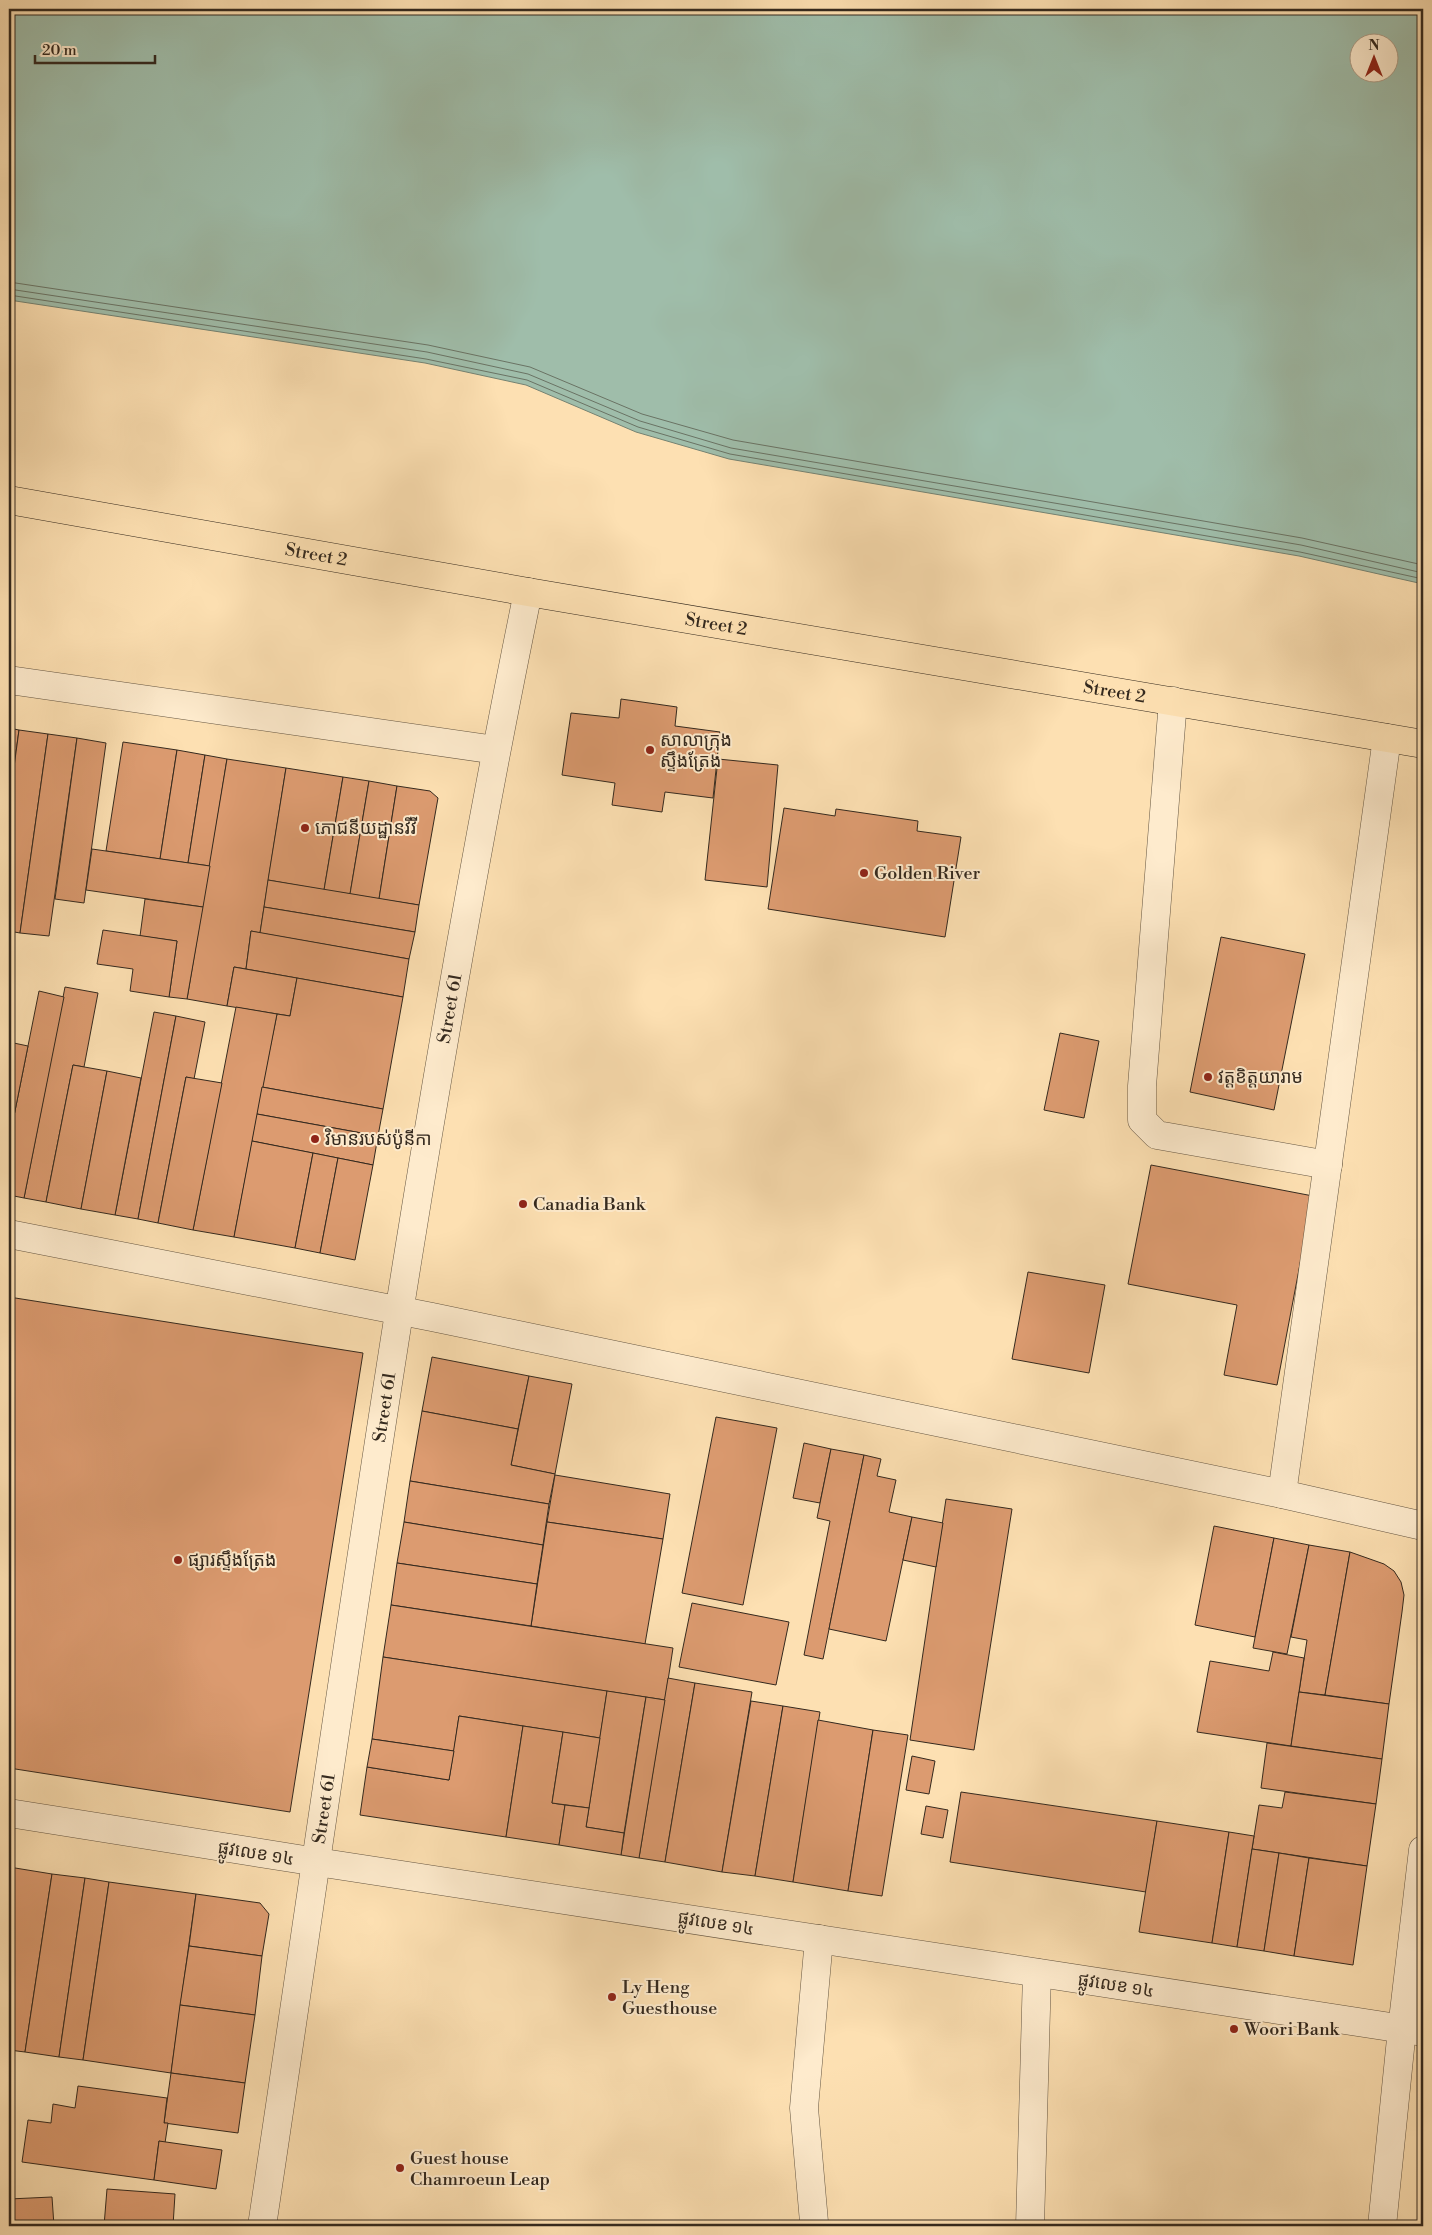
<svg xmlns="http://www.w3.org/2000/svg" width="1432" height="2235" viewBox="0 0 1432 2235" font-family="'Libre Bodoni','Noto Sans Khmer',serif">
	<rect width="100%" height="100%" fill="#fde0b2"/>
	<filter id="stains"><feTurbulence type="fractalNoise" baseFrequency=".004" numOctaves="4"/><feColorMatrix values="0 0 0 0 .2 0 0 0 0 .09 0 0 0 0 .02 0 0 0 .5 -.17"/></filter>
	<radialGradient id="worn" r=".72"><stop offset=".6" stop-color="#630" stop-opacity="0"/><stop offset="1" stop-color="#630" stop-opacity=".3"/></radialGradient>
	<!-- water -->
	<path fill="#9fbdaa" stroke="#748272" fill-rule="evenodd" d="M9 9H1423V584L1299 556 729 459 636 432 526 385 425 363 9 300ZM1360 42H1390V72H1360Z"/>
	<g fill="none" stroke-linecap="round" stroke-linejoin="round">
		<!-- shore -->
		<g stroke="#6a7364" stroke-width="1">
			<polyline points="9,282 428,345 530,367 642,414 733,440 1302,538 1423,565"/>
			<polyline points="9,289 427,352 528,374 640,421 731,448 1301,545 1423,573"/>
			<polyline points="9,295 426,359 527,380 638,427 730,454 1300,552 1423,579"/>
		</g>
	</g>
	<!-- building -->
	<g fill="#dc9b70" stroke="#34291e">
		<polygon points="621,699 677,707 675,726 720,732 713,798 665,792 662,812 612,805 615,783 562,775 571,713 619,718"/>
		<polygon points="9,728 19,730 9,804"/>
		<polygon points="19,730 48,734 20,933 9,931 9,804"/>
		<polygon points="48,734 77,738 49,936 20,933"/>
		<polygon points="77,738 106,743 84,903 55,899"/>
		<polygon points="123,742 177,750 160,859 106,851"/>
		<polygon points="177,750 205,755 188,863 160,859"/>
		<polygon points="205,755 227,759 210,866 188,863"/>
		<polygon points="227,759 286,768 260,933 251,931 246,969 234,967 227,1006 187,999"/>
		<polygon points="718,759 778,765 767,887 705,880"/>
		<polygon points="286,768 343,777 324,890 268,880"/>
		<polygon points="343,777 369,781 350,894 324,890"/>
		<polygon points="369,781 397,786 379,899 350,894"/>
		<polygon points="397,786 430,791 438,798 419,905 379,899"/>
		<polygon points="784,808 835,816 836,809 918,821 917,831 961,837 945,937 768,909"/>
		<polygon points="92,849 210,866 203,907 86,890"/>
		<polygon points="268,880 419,905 415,932 264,907"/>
		<polygon points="145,899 203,907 187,999 169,997 177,941 140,936"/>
		<polygon points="264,907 415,932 409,959 260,933"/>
		<polygon points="103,930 177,941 169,997 130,991 133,969 97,964"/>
		<polygon points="251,931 409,959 403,997 246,969"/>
		<polygon points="1221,937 1305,954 1274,1110 1190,1092"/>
		<polygon points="234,967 297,978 290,1016 227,1006"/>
		<polygon points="297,978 403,997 383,1109 262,1087 277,1014 290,1016"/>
		<polygon points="65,987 98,993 84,1067 73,1065 46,1202 24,1198"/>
		<polygon points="39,991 64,997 24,1198 9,1195 9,1141"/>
		<polygon points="236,1007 277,1014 234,1237 193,1230"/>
		<polygon points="154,1012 176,1016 138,1219 115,1215"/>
		<polygon points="176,1016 205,1022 194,1079 186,1077 158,1223 138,1219"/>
		<polygon points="1060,1033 1099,1041 1084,1118 1044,1110"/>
		<polygon points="9,1042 28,1046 9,1141"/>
		<polygon points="73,1065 107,1071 81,1209 46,1202"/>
		<polygon points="107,1071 141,1078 115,1215 81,1209"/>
		<polygon points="186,1077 222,1083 193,1230 158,1223"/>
		<polygon points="262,1087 383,1109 378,1136 257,1114"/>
		<polygon points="257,1114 378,1136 373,1165 252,1141"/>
		<polygon points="252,1141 313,1153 295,1248 234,1237"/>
		<polygon points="313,1153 338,1158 320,1253 295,1248"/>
		<polygon points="338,1158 373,1165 355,1260 320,1253"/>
		<polygon points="1151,1165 1313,1196 1277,1385 1224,1375 1237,1305 1128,1284"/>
		<polygon points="1028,1272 1105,1285 1089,1373 1012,1359"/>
		<polygon points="9,1297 363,1353 290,1812 9,1768"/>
		<polygon points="432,1357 529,1376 518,1429 422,1411"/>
		<polygon points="529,1376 572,1384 555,1474 511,1465"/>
		<polygon points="422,1411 518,1429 511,1465 555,1474 549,1504 410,1481"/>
		<polygon points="716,1417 777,1428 743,1605 682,1593"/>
		<polygon points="804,1443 831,1449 820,1503 793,1498"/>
		<polygon points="831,1449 864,1455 823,1659 804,1655 830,1521 817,1518"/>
		<polygon points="864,1455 881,1459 877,1476 896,1480 889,1512 912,1517 886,1641 829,1629"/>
		<polygon points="555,1475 670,1494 663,1539 547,1522"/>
		<polygon points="410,1481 549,1504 543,1545 404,1522"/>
		<polygon points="946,1499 1012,1509 974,1750 910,1740"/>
		<polygon points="912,1517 943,1523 936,1567 903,1560"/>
		<polygon points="404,1522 543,1545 537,1584 397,1563"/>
		<polygon points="547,1522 663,1539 645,1644 531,1626"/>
		<polygon points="1214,1526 1274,1538 1255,1637 1195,1625"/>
		<polygon points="1274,1538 1309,1545 1287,1654 1253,1648"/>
		<polygon points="1309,1545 1350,1552 1325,1695 1299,1692 1307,1640 1291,1637"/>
		<polygon points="1350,1552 1384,1564 1394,1571 1401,1582 1404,1595 1402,1612 1389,1704 1325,1695"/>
		<polygon points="397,1563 537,1584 531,1626 391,1605"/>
		<polygon points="692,1603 789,1622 776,1685 679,1667"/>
		<polygon points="391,1605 673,1648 665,1700 383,1657"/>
		<polygon points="1273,1652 1304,1658 1291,1746 1197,1732 1210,1661 1269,1671"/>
		<polygon points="383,1657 607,1691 600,1738 459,1716 454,1751 372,1739"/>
		<polygon points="668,1678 695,1683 665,1862 639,1858"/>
		<polygon points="695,1683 752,1692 722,1872 665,1862"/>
		<polygon points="607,1691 646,1697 624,1833 586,1827"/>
		<polygon points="1299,1692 1389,1704 1382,1759 1291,1746"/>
		<polygon points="646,1697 665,1700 639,1858 621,1855"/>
		<polygon points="751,1701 783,1706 755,1876 722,1872"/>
		<polygon points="783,1706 820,1712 793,1882 755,1876"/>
		<polygon points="459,1716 523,1726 506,1837 360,1815 367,1767 449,1780"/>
		<polygon points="818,1720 873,1730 848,1891 793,1882"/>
		<polygon points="523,1726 563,1732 552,1803 565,1805 559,1845 506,1837"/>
		<polygon points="873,1730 908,1735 882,1896 848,1891"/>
		<polygon points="563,1732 600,1738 589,1808 552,1803"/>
		<polygon points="372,1739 454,1751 449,1780 367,1767"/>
		<polygon points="1267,1743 1382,1759 1376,1804 1261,1788"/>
		<polygon points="912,1756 935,1761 929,1794 906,1790"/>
		<polygon points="961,1792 1157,1821 1146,1892 950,1862"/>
		<polygon points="1285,1792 1376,1804 1367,1866 1252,1849 1259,1805 1282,1808"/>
		<polygon points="565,1805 589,1808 586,1827 624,1833 621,1855 559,1845"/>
		<polygon points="926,1806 948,1810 943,1838 921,1834"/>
		<polygon points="1157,1821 1229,1832 1212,1943 1139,1932"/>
		<polygon points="1229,1832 1254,1836 1237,1947 1212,1943"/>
		<polygon points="1252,1849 1279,1853 1264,1951 1237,1947"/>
		<polygon points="1279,1853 1309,1858 1294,1956 1264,1951"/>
		<polygon points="1309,1858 1367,1866 1353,1965 1294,1956"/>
		<polygon points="9,1867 52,1874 25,2052 9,2050"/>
		<polygon points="52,1874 85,1878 59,2057 25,2052"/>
		<polygon points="85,1878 109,1882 83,2060 59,2057"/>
		<polygon points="109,1882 196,1894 171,2073 83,2060"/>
		<polygon points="196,1894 260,1903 269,1914 262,1956 189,1946"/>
		<polygon points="189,1946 262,1956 255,2015 180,2005"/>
		<polygon points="180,2005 255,2015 245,2083 171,2073"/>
		<polygon points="171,2073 245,2083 238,2133 164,2123"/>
		<polygon points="78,2086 167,2098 164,2123 168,2123 165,2143 159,2141 154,2180 22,2162 28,2120 51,2123 53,2104 75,2108"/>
		<polygon points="159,2141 222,2150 216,2189 154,2180"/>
		<polygon points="107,2189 175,2194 173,2226 104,2226"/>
		<polygon points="52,2197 54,2226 9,2226 9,2199"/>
	</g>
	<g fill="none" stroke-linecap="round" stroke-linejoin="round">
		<defs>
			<g id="minor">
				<polyline points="9,680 496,750"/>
				<polyline points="1173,701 1142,1086 1142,1120 1157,1135 1328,1165"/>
				<polyline points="9,1234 432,1317 1282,1494 1423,1526"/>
				<polyline points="1282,1494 1387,738"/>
				<polyline points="9,1813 317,1862 1423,2032"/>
				<polyline points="814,2222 804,2108 819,1939"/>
				<path id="s1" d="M262 2226C344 1681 417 1133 528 592"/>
				<polyline points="1030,2226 1037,1973"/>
				<polyline points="1382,2226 1402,2029 1423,1850"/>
			</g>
			<g id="major">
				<path id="s2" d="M9 500 528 592 1423 744"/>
			</g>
		</defs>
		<!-- minor casing -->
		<use href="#minor" stroke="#665743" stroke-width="29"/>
		<!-- major casing -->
		<use href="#major" stroke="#34291e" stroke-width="29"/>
		<!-- minor -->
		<use href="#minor" stroke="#feebcd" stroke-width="28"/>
		<!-- major -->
		<use href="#major" stroke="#fde0b2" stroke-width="28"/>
	</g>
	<!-- markers -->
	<g fill="#8f2418" stroke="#feebcd" stroke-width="2">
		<circle cx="650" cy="750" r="5"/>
		<circle cx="305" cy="828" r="5"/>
		<circle cx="864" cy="873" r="5"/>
		<circle cx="1208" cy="1077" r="5"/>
		<circle cx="315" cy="1139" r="5"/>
		<circle cx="523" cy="1204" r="5"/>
		<circle cx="178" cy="1560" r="5"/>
		<circle cx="612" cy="1997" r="5"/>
		<circle cx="1234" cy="2029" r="5"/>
		<circle cx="400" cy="2168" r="5"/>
	</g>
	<g text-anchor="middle" stroke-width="4" stroke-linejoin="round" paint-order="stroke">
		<!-- street labels -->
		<g font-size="18" fill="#34291e" stroke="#feebcd">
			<text dy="6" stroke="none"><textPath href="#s2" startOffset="312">Street 2</textPath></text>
			<text dy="6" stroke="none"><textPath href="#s2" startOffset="718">Street 2</textPath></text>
			<text dy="6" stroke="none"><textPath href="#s2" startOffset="1122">Street 2</textPath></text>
			<text dy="6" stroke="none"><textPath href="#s1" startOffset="1232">Street 61</textPath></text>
			<text dy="6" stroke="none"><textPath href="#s1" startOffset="828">Street 61</textPath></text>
			<text dy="6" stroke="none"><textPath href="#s1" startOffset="422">Street 61</textPath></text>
			<text transform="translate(256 1853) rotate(9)" y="6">ផ្លូវលេខ ១៤</text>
			<text transform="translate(716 1923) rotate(9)" y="6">ផ្លូវលេខ ១៤</text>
			<text transform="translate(1116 1985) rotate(9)" y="6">ផ្លូវលេខ ១៤</text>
		</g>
		<!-- poi labels -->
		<g font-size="18" fill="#34291e" stroke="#feebcd" text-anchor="start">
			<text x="660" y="746">សាលាក្រុង<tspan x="660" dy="21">ស្ទឹងត្រែង</tspan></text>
			<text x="315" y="834">ភោជនីយដ្ឋានវីវី</text>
			<text x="874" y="879">Golden River</text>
			<text x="1218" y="1083">វត្តខិត្តយារាម</text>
			<text x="325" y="1145">វិមានរបស់ប៉ូនីកា</text>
			<text x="533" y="1210">Canadia Bank</text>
			<text x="188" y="1566">ផ្សារស្ទឹងត្រែង</text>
			<text x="622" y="1993">Ly Heng<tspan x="622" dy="21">Guesthouse</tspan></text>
			<text x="1244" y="2035">Woori Bank</text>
			<text x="410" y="2164">Guest house<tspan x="410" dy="21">Chamroeun Leap</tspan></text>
		</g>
	</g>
	<!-- margin -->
	<rect width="1432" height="2235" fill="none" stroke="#fde0b2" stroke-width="30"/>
	<rect x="10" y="10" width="1412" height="2215" fill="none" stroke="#34291e" stroke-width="2.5"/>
	<rect x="15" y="15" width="1402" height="2205" fill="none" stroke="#34291e"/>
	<!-- north arrow -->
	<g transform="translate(1374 58)"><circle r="24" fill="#feebcd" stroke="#ad9d87"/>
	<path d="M0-4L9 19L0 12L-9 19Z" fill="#8f2418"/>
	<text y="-8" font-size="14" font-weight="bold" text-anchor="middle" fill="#34291e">N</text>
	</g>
	<!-- scale -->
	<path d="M35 55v8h120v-8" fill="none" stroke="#34291e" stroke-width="2.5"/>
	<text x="42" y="55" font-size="15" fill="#34291e" stroke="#feebcd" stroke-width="4" paint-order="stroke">20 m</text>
	<rect width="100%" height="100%" filter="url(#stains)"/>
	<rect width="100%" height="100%" fill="url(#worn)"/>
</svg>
